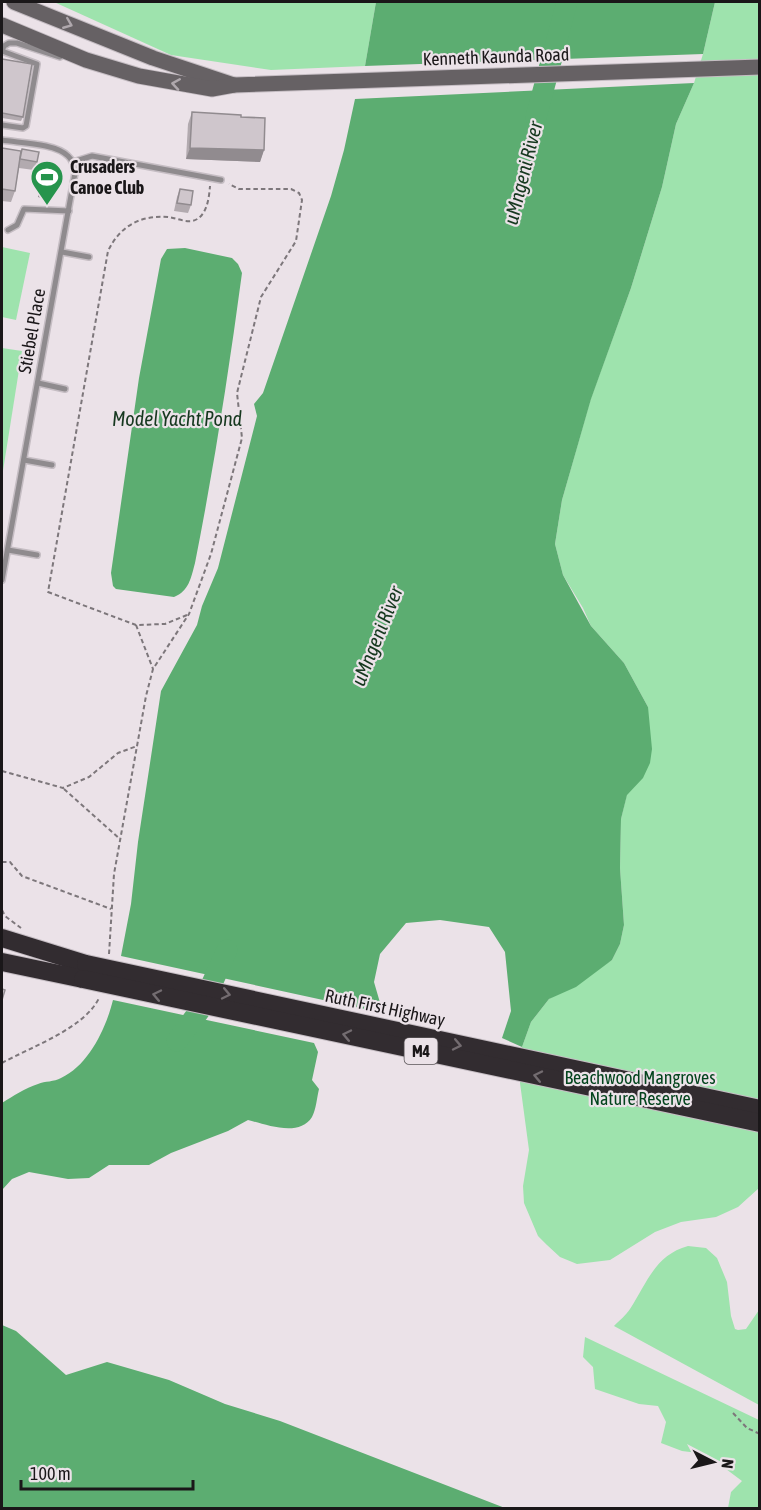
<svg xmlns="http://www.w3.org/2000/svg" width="761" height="1510" viewBox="0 0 761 1510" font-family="'Asap Condensed',sans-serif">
	<rect width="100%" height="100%" fill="#ebe2e8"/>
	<!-- green -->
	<g fill="#9ee3ad">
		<polygon points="54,2 376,2 365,66 271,70 171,55"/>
		<polygon points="715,2 759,2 759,1188 738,1207 716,1217 681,1222 655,1232 610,1260 577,1264 560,1257 547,1245 538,1236 524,1203 523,1186 529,1150 520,1083 522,1047 531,1022 549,999 612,960 620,944 624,925 620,868 621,819 648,707 624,663 591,626 583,608 563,575 555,544 562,500 591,398 631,288 662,187 676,124 694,83 703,54"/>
		<polygon points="2,247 30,253 16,320 2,317"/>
		<polygon points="2,348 22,351 2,477"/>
		<path d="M688 1246 706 1248 717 1258 727 1282 731 1316 735 1329 738 1330 746 1329 759 1310V1405L614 1326C619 1321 626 1315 630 1309 647 1283 655 1255 688 1246Z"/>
		<polygon points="585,1337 759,1420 759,1508 728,1508 731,1492 742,1481 706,1454 682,1451 661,1443 666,1422 658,1406 639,1404 595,1389 593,1367 583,1357"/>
	</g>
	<!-- water -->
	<g fill="#5cad71">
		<polygon points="376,2 715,2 703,54 365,66"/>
		<polygon points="694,83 676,124 662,187 631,288 591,399 562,500 555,544 563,575 591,626 624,663 648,707 652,749 650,763 643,778 627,795 621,819 620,868 624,925 620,944 612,960 576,987 549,999 531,1022 522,1047 502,1038 511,1011 505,952 489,927 440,920 406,923 380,954 374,982 383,1013 121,956 131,904 138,842 161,691 197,625 202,606 218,568 257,416 254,404 263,393 331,196 344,150 355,99"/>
		<path d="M185 248 232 258 238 264 242 273C229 370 214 467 195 563 191 578 189 591 174 597L116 589 113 586 111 573 139 378 161 259 167 249Z"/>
		<path d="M113 1000 314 1043 318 1052 312 1080 319 1089C317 1097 316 1110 312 1117 299 1138 265 1124 248 1120L228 1131 171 1153 149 1165H109L89 1178 68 1179 29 1172 12 1179 2 1190V1103C13 1096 25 1088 38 1084 45 1081 54 1082 61 1078 89 1065 106 1028 113 1000Z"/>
		<polygon points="2,1325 16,1331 66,1375 107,1362 169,1380 225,1404 280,1421 505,1508 2,1508"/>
	</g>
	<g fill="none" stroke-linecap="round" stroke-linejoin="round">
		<!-- river -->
		<g stroke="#5cad71" stroke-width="21">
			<polyline points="536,117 567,2"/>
			<polyline points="177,1041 200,1010 227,950"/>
		</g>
		<defs>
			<g id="service">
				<polyline points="2,51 37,64 26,126 23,128 2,125"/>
				<polyline points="2,51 4,46 9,43 17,43 60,57"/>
				<path d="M2 140C19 143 55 143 68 156 73 160 74 167 75 173L2 580"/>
				<polyline points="73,162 92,156 221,180"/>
				<polyline points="8,230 17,225 24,209 69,211"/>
				<polyline points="62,252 89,257"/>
				<polyline points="38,383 65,389"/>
				<polyline points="24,460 52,465"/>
				<polyline points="8,550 37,555"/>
			</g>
			<g id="secondary">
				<polyline points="14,2 153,58 234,85"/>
				<polyline points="2,25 86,60 139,76 212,89 234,85 760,67"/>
			</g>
			<g id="motorway">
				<polyline points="2,938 86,964"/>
				<polyline points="2,962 83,979"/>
			</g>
		</defs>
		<!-- service casing -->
		<use href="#service" stroke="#c5bdc3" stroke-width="8"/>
		<!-- secondary casing -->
		<use href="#secondary" stroke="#c5bdc3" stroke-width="17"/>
		<!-- motorway casing -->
		<use href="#motorway" stroke="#c5bdc3" stroke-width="20"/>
		<!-- path -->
		<g stroke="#7d777b" stroke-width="2" stroke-dasharray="4.5 3" stroke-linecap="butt">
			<path d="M187 615 165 624 136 625 48 592 108 251C120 226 140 215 168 217 176 218 184 222 192 221 207 218 209 198 210 186"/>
			<polyline points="136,625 153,669"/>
			<polyline points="2,771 63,788 89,777 118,753 137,746"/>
			<polyline points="64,789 120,839"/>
			<polyline points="2,862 10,862 22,876 111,909"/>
			<polyline points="2,910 5,916 21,928"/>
			<polyline points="109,954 114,874 146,696 153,669 189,614 211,554 242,438 237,393 261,297 296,241 302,200 299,193 291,189 239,189 229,184"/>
			<path d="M2 1063C31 1047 85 1028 99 998"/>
			<polyline points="733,1413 747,1428 760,1434"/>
		</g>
		<!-- service -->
		<use href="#service" stroke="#8f8b8e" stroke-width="5"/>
		<!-- secondary -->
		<use href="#secondary" stroke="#666164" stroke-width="15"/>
		<!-- motorway -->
		<use href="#motorway" stroke="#322c30" stroke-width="18"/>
		<defs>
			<g id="motorway-bridge">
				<polyline points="86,964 760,1109"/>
				<polyline points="83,979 760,1123"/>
			</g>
		</defs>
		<!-- motorway-bridge casing -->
		<use href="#motorway-bridge" stroke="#c5bdc3" stroke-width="20" stroke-linecap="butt"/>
		<!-- motorway-bridge -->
		<use href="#motorway-bridge" stroke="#322c30" stroke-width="18"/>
	</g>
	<!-- wall -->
	<g fill="#b2aaaf">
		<polygon points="2,59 23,117 21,121 2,118"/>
		<polygon points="192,112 241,117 264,150 260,162 186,159 188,124"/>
		<polygon points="2,148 37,162 34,170 19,168 15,191 11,202 2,201"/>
		<polygon points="43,172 51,190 48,199 38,197 40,180"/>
		<polygon points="180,189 191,205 188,213 174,211 177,197"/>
	</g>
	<!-- shaded-wall -->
	<g fill="#918b8f">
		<polygon points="190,148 264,150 260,162 186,159"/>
		<polygon points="41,189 51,190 48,199 38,197"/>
	</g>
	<!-- building -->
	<g fill="#cfc6cc" stroke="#918b8f" stroke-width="1.5">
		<polygon points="2,59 32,64 23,117 2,113"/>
		<polygon points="192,112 241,115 241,117 265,118 264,150 190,148"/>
		<polygon points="2,148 21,151 15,191 2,189"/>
		<polygon points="22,149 39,152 37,162 20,159"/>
		<polygon points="43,172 54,173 51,190 41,189"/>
		<polygon points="180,189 193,191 191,205 177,203"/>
		<polygon points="2,989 5,990 2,1000"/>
	</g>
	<!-- one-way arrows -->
	<defs><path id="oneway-chevron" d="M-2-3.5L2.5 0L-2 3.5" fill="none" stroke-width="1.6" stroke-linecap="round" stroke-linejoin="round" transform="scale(1.5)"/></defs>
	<g stroke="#afa8ad">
		<use href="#oneway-chevron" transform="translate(68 24) rotate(22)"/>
		<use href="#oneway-chevron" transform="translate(176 84) rotate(-171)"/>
	</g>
	<g stroke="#736c70">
		<use href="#oneway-chevron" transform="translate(226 994) rotate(12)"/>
		<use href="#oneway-chevron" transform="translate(157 995) rotate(-168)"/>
		<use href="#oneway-chevron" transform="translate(347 1035) rotate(-168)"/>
		<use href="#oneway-chevron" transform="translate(457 1045) rotate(12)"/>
		<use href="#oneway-chevron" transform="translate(538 1076) rotate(-168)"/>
	</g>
	<!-- icons -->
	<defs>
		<symbol id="stadium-pin" viewBox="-11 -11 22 30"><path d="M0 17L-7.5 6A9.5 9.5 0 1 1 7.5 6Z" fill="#26944c" stroke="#ebe2e8"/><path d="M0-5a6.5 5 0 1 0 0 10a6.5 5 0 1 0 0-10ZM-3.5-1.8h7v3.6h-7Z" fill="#fff"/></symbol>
	</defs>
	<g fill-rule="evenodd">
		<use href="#stadium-pin" x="28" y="158" width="38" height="52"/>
	</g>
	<g text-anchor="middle" stroke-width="4.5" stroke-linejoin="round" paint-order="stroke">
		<!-- shield labels -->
		<rect fill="#ebe2e8" stroke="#595457" stroke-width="1.5" x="404.5" y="1038" width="33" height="26" rx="4.5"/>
		<g font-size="16" font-weight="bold" fill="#1a1719">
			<text x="421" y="1057">M4</text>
		</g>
		<!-- street labels -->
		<g font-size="18" fill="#1a1719" stroke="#ebe2e8">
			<text transform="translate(496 57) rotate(-2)" y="6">Kenneth Kaunda Road</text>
			<text transform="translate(32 331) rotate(-80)" y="6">Stiebel Place</text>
			<text transform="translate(385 1008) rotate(12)" y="6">Ruth First Highway</text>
		</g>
		<!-- poi labels -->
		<g font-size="18" font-weight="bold" fill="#1a1719" stroke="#ebe2e8" text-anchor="start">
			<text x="70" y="173">Crusaders<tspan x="70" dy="21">Canoe Club</tspan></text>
		</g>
		<!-- park labels -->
		<g font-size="18" fill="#03441d" stroke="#ebe2e8">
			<text x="640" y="1084">Beachwood Mangroves<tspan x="640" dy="21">Nature Reserve</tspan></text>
		</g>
		<!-- water labels -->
		<g font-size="20" font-style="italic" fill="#16381f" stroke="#ebe2e8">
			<text transform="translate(523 173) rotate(-76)" y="7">uMngeni River</text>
			<text x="177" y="426">Model Yacht Pond</text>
			<text transform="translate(377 636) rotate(-68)" y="7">uMngeni River</text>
		</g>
	</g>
	<!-- border -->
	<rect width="761" height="1510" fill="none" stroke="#1a1719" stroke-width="6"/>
	<!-- north arrow -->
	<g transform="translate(713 1462) rotate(97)" stroke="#ebe2e8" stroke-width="4.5" paint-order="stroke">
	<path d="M0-4.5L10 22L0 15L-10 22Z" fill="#1a1719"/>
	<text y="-9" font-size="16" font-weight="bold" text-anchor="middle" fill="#1a1719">N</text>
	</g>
	<!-- scale -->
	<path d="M21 1480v9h172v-9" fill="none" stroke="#1a1719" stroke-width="3"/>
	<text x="30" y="1480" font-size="18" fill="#1a1719" stroke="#ebe2e8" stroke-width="4.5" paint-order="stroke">100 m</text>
</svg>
